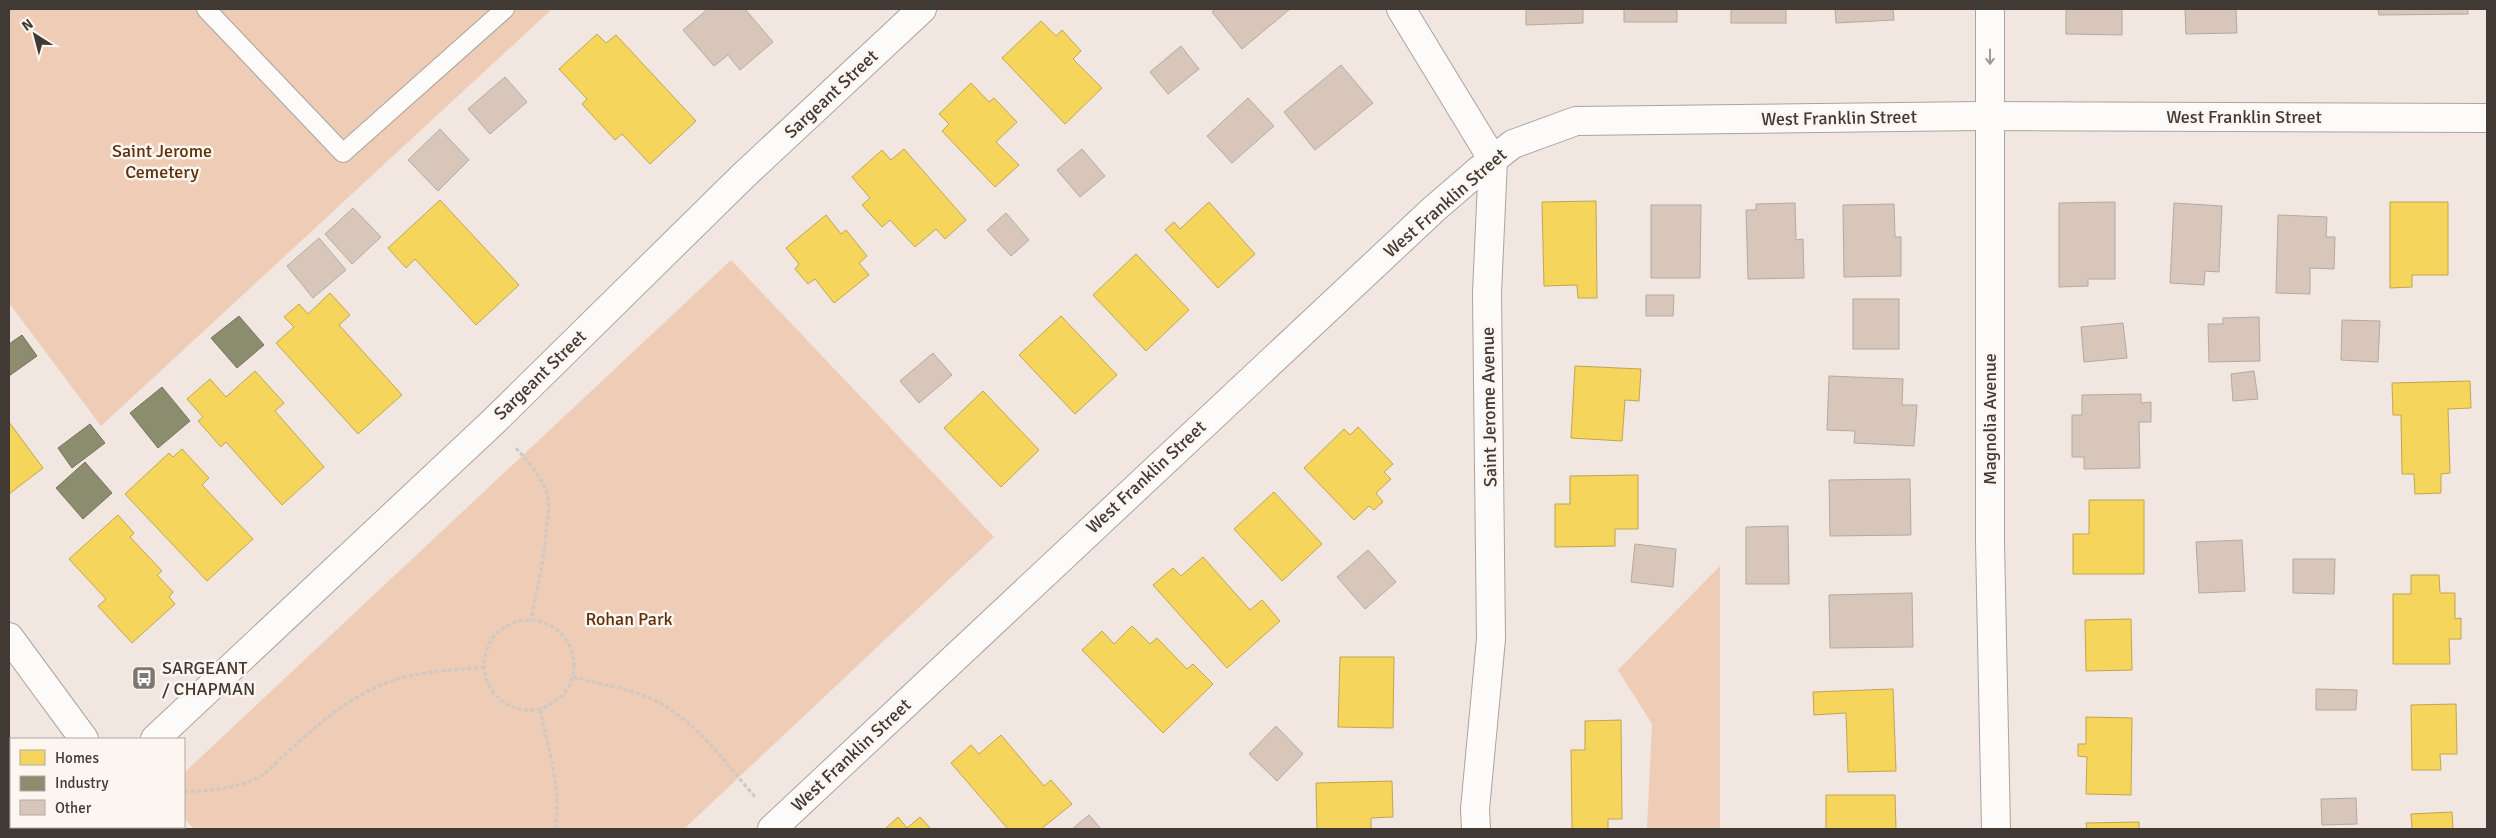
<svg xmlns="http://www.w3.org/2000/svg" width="2496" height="838" viewBox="0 0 2496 838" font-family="Signika,sans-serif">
	<rect width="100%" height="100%" fill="#f1e6e0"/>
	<!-- green -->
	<g fill="#eeccb6">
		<polygon points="9,9 552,9 101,426 9,303"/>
		<polygon points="731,260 994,537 684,829 194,829 184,818 184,773"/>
		<polygon points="1720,566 1720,829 1647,829 1652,724 1618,670"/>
	</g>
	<!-- homes -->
	<g fill="#f6d55c" stroke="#c0a650">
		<polygon points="1041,21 1056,36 1062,30 1081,51 1073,59 1102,88 1065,124 1002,58"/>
		<polygon points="597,34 606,43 616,35 696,121 650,164 622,134 615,140 582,104 587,99 559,69"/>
		<polygon points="971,83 989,102 994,98 1017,122 996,142 1019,165 995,187 942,131 949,124 939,114"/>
		<polygon points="904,149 966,220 945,239 936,229 915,247 890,220 882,227 862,205 870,198 852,177 882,150 891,160"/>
		<polygon points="440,200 519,285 476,325 415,259 406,268 388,248"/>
		<polygon points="1596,201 1597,298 1578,298 1577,285 1544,286 1542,202"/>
		<polygon points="1209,202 1255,254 1218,288 1165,230 1174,222 1180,229"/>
		<polygon points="2390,202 2448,202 2448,275 2412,275 2412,287 2390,288"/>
		<polygon points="826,215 841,234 846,230 867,256 859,263 869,275 834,303 815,279 808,284 795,269 799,264 786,248"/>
		<polygon points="1136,254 1189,310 1146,351 1093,295"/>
		<polygon points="330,293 350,315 339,325 402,395 358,434 276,343 294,327 284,317 299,304 308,314"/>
		<polygon points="1061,316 1117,375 1075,414 1019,355"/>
		<polygon points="1575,366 1641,369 1639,401 1625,400 1622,441 1571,438"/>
		<polygon points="255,371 284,403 275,411 324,467 282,505 226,442 221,447 198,421 203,417 187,399 210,379 226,397"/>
		<polygon points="2470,381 2471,408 2448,409 2450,473 2441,474 2441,493 2415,494 2414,474 2402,474 2401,415 2393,415 2392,383"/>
		<polygon points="983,391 1039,450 1001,487 944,428"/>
		<polygon points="9,422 43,468 9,494"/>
		<polygon points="1358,427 1393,464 1384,472 1391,479 1376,493 1383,502 1374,510 1369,506 1354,520 1304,468 1344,429 1350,435"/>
		<polygon points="182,449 209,478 202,485 253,539 207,581 125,494 169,453 173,457"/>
		<polygon points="1638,475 1638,529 1615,529 1615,546 1555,547 1555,504 1570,504 1570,476"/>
		<polygon points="1274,492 1322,544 1282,581 1234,529"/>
		<polygon points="2089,500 2144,500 2144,574 2073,574 2073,534 2089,534"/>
		<polygon points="118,515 134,533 130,537 162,571 157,575 173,592 169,597 175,604 132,643 98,606 106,599 69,559"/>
		<polygon points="1203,557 1250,610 1262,600 1280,621 1227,668 1153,585 1173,568 1181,576"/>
		<polygon points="2411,575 2439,575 2440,593 2455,593 2455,619 2461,618 2461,639 2449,639 2450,664 2393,664 2393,594 2411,594"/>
		<polygon points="2131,619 2132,670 2086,671 2085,620"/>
		<polygon points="1132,626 1150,644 1157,638 1187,669 1193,664 1213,684 1163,733 1082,650 1102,631 1114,644"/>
		<polygon points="1340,657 1394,657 1393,728 1338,727"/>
		<polygon points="1893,689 1896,771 1848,772 1846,713 1814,715 1813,692"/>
		<polygon points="2456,704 2457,754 2440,754 2441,770 2412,770 2411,705"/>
		<polygon points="2086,717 2132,718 2131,795 2086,794 2087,757 2078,756 2078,744 2086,744"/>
		<polygon points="1621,720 1622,819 1608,819 1608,829 1572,829 1571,750 1585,750 1585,721"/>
		<polygon points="1001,735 1044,786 1051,780 1072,804 1041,829 1008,829 951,763 971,745 979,754"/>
		<polygon points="1392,781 1393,817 1371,818 1371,829 1317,829 1316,783"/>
		<polygon points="1826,795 1895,795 1896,829 1826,829"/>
		<polygon points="2452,812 2453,829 2412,829 2411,814"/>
		<polygon points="898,817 907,828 920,817 931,829 885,829"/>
		<polygon points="2139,822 2139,829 2087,829 2086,823"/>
	</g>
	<!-- industry -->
	<g fill="#8c8c6e" stroke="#76735d">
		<polygon points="239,316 264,345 237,368 211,338"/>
		<polygon points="22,335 37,356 9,376 9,344"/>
		<polygon points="162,387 190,421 158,448 130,413"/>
		<polygon points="90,424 105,443 72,468 58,448"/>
		<polygon points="85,462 112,493 83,519 56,488"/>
	</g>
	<!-- building -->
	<g fill="#d9c6ba" stroke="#b2aaa4">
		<polygon points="708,9 745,9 773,42 740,70 728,55 714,66 683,30"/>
		<polygon points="1216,9 1290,9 1242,49 1212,12"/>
		<polygon points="1526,9 1583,9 1583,23 1526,25"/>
		<rect x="1624" y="9" width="53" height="13"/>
		<rect x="1731" y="9" width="55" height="14"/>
		<polygon points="1835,9 1893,9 1894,20 1836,23"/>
		<polygon points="2066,9 2122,9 2122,35 2066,34"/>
		<polygon points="2185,9 2236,9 2237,33 2186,34"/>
		<polygon points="2378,9 2468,9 2468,14 2379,15"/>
		<polygon points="1181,46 1199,69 1168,94 1150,72"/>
		<polygon points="1341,65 1373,103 1315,150 1284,112"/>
		<polygon points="505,77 527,102 490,134 468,109"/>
		<polygon points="1248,98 1274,126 1232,163 1207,136"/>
		<polygon points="440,129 469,160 438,191 408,160"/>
		<polygon points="1082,149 1105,176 1080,197 1057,170"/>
		<polygon points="2115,202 2115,279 2088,279 2088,286 2059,287 2059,203"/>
		<polygon points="1795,203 1796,240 1803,239 1804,278 1748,279 1746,210 1756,210 1756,204"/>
		<polygon points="2174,203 2222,206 2219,272 2205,271 2204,285 2170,283"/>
		<polygon points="1894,204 1895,237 1901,237 1901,276 1844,277 1843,205"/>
		<polygon points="1651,205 1701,205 1700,278 1651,278"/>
		<polygon points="353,208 381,237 352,264 325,234"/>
		<polygon points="1006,213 1029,240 1011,256 987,230"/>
		<polygon points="2278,215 2327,217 2326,237 2335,237 2334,269 2310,268 2310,294 2276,293"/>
		<polygon points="319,238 346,270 313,298 287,266"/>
		<polygon points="1646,295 1674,295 1673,316 1646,316"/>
		<rect x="1853" y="299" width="46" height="50"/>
		<polygon points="2259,317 2260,361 2209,362 2208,324 2223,324 2223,318"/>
		<polygon points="2342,320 2380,321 2378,362 2341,360"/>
		<polygon points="2123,323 2127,358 2084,362 2081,327"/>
		<polygon points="933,353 952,375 919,403 900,381"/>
		<polygon points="2254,371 2258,399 2233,401 2231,374"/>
		<polygon points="1829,376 1903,379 1902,405 1917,405 1914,446 1854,443 1855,431 1827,430"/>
		<polygon points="2141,394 2141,403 2151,402 2151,422 2139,422 2140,468 2084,469 2084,457 2072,457 2072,415 2082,415 2082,395"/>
		<polygon points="1910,479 1911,535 1830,536 1829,480"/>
		<polygon points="1788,526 1789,584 1746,584 1746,527"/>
		<polygon points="2242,540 2245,591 2199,593 2196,542"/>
		<polygon points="1635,544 1676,549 1673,587 1631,582"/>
		<polygon points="1368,550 1396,582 1365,609 1337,577"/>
		<polygon points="2293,559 2335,559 2334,594 2293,593"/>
		<polygon points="1912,593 1913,647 1830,648 1829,595"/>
		<polygon points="2316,689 2357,690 2356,710 2316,710"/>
		<polygon points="1276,726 1303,754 1277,781 1249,754"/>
		<polygon points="2356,798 2357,824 2322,825 2321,799"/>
		<polygon points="1089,815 1101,829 1072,829"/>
	</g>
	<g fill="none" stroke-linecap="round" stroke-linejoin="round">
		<defs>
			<polyline id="lane" points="206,9 343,153 505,9"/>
			<g id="street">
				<polyline points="1401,9 1493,160 1487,293 1491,639 1475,809 1476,829"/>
				<polyline points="1990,9 1990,543 1996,829"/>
				<polyline points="9,637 84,739"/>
				<polyline points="157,827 160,829"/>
			</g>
			<g id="secondary">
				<polyline points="155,739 493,422 742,177 922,9"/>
				<polyline points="59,829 61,827"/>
				<polyline points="772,829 1434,209 1478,171 1513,144 1576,121 1982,116 2487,118"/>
			</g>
		</defs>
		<!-- lane casing -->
		<use href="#lane" stroke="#aca39e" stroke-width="20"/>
		<!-- street casing -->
		<use href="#street" stroke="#aca39e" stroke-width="30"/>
		<!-- secondary casing -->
		<use href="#secondary" stroke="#aca39e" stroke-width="30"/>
		<!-- path -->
		<g stroke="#ccc9c6" stroke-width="3" stroke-dasharray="4 2.5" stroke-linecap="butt">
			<path d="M516 448C530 464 547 482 549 504L543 560 531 620"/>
			<circle cx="529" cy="665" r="45"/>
			<path d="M573 677C598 684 626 688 650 698 695 719 723 760 755 797"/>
			<path d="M540 710C548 748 562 791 555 829"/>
			<path d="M184 792C211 790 238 789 263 775 300 741 341 699 389 682 419 671 453 670 484 667"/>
		</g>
		<!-- lane -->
		<use href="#lane" stroke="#fdfbfa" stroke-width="18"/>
		<!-- street -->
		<use href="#street" stroke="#fdfbfa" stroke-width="28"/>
		<!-- secondary -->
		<use href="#secondary" stroke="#fdfbfa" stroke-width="28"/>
	</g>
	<!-- one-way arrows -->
	<defs><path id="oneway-shaft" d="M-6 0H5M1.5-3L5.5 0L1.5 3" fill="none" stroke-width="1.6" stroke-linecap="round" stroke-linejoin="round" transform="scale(1.25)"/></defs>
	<use stroke="#9f9a97" href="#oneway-shaft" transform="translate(1990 57) rotate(90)"/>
	<!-- icons -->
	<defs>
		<symbol id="bus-square" viewBox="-11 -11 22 22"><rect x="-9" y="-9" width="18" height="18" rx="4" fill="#7f7670" stroke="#fdf5f0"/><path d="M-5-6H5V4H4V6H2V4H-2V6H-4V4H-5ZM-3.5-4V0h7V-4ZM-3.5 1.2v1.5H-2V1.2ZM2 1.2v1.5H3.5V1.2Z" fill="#fff"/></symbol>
	</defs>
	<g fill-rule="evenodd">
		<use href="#bus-square" x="130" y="664" width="28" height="28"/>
	</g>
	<g text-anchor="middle" stroke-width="5" stroke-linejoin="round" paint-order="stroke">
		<!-- street labels -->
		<g font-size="18" fill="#413934" stroke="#fdf5f0">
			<text transform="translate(831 94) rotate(-43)" y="6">Sargeant Street</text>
			<text x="2244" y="123">West Franklin Street</text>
			<text transform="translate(1839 118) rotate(-1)" y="6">West Franklin Street</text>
			<text transform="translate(1445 203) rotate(-41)" y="6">West Franklin Street</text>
			<text transform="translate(540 375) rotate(-44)" y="6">Sargeant Street</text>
			<text transform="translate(1489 407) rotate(-91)" y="6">Saint Jerome Avenue</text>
			<text transform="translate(1990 419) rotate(-90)" y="6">Magnolia Avenue</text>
			<text transform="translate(1146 477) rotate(-43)" y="6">West Franklin Street</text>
			<text transform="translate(851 755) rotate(-43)" y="6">West Franklin Street</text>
		</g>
		<!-- park labels -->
		<g font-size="18" fill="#5d3009" stroke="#fdf5f0">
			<text x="162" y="157">Saint Jerome<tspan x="162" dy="21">Cemetery</tspan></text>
			<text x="629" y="625">Rohan Park</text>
		</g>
		<!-- poi labels -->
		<g font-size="18" fill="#413934" stroke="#fdf5f0" text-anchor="start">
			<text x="162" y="674">SARGEANT<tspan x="162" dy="21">/ CHAPMAN</tspan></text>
		</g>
	</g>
	<!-- border -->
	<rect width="2496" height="838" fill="none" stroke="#413934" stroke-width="20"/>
	<!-- legend -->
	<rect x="10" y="738" width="175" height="90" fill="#fdf5f0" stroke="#b2aaa5"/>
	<rect x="20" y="750" width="25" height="15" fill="#f6d55c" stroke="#b2aaa5"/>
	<text x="55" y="763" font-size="15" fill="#413934">Homes</text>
	<rect x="20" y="776" width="25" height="15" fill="#8c8c6e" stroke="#b2aaa5"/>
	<text x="55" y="788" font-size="15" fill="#413934">Industry</text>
	<rect x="20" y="800" width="25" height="15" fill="#d9c6ba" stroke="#b2aaa5"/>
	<text x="55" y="813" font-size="15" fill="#413934">Other</text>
	<!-- north arrow -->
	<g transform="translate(35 35) rotate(324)" stroke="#fdf5f0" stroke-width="4" paint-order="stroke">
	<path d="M0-4L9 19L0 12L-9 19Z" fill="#413934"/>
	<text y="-8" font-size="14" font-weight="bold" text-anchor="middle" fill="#413934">N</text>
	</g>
</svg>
